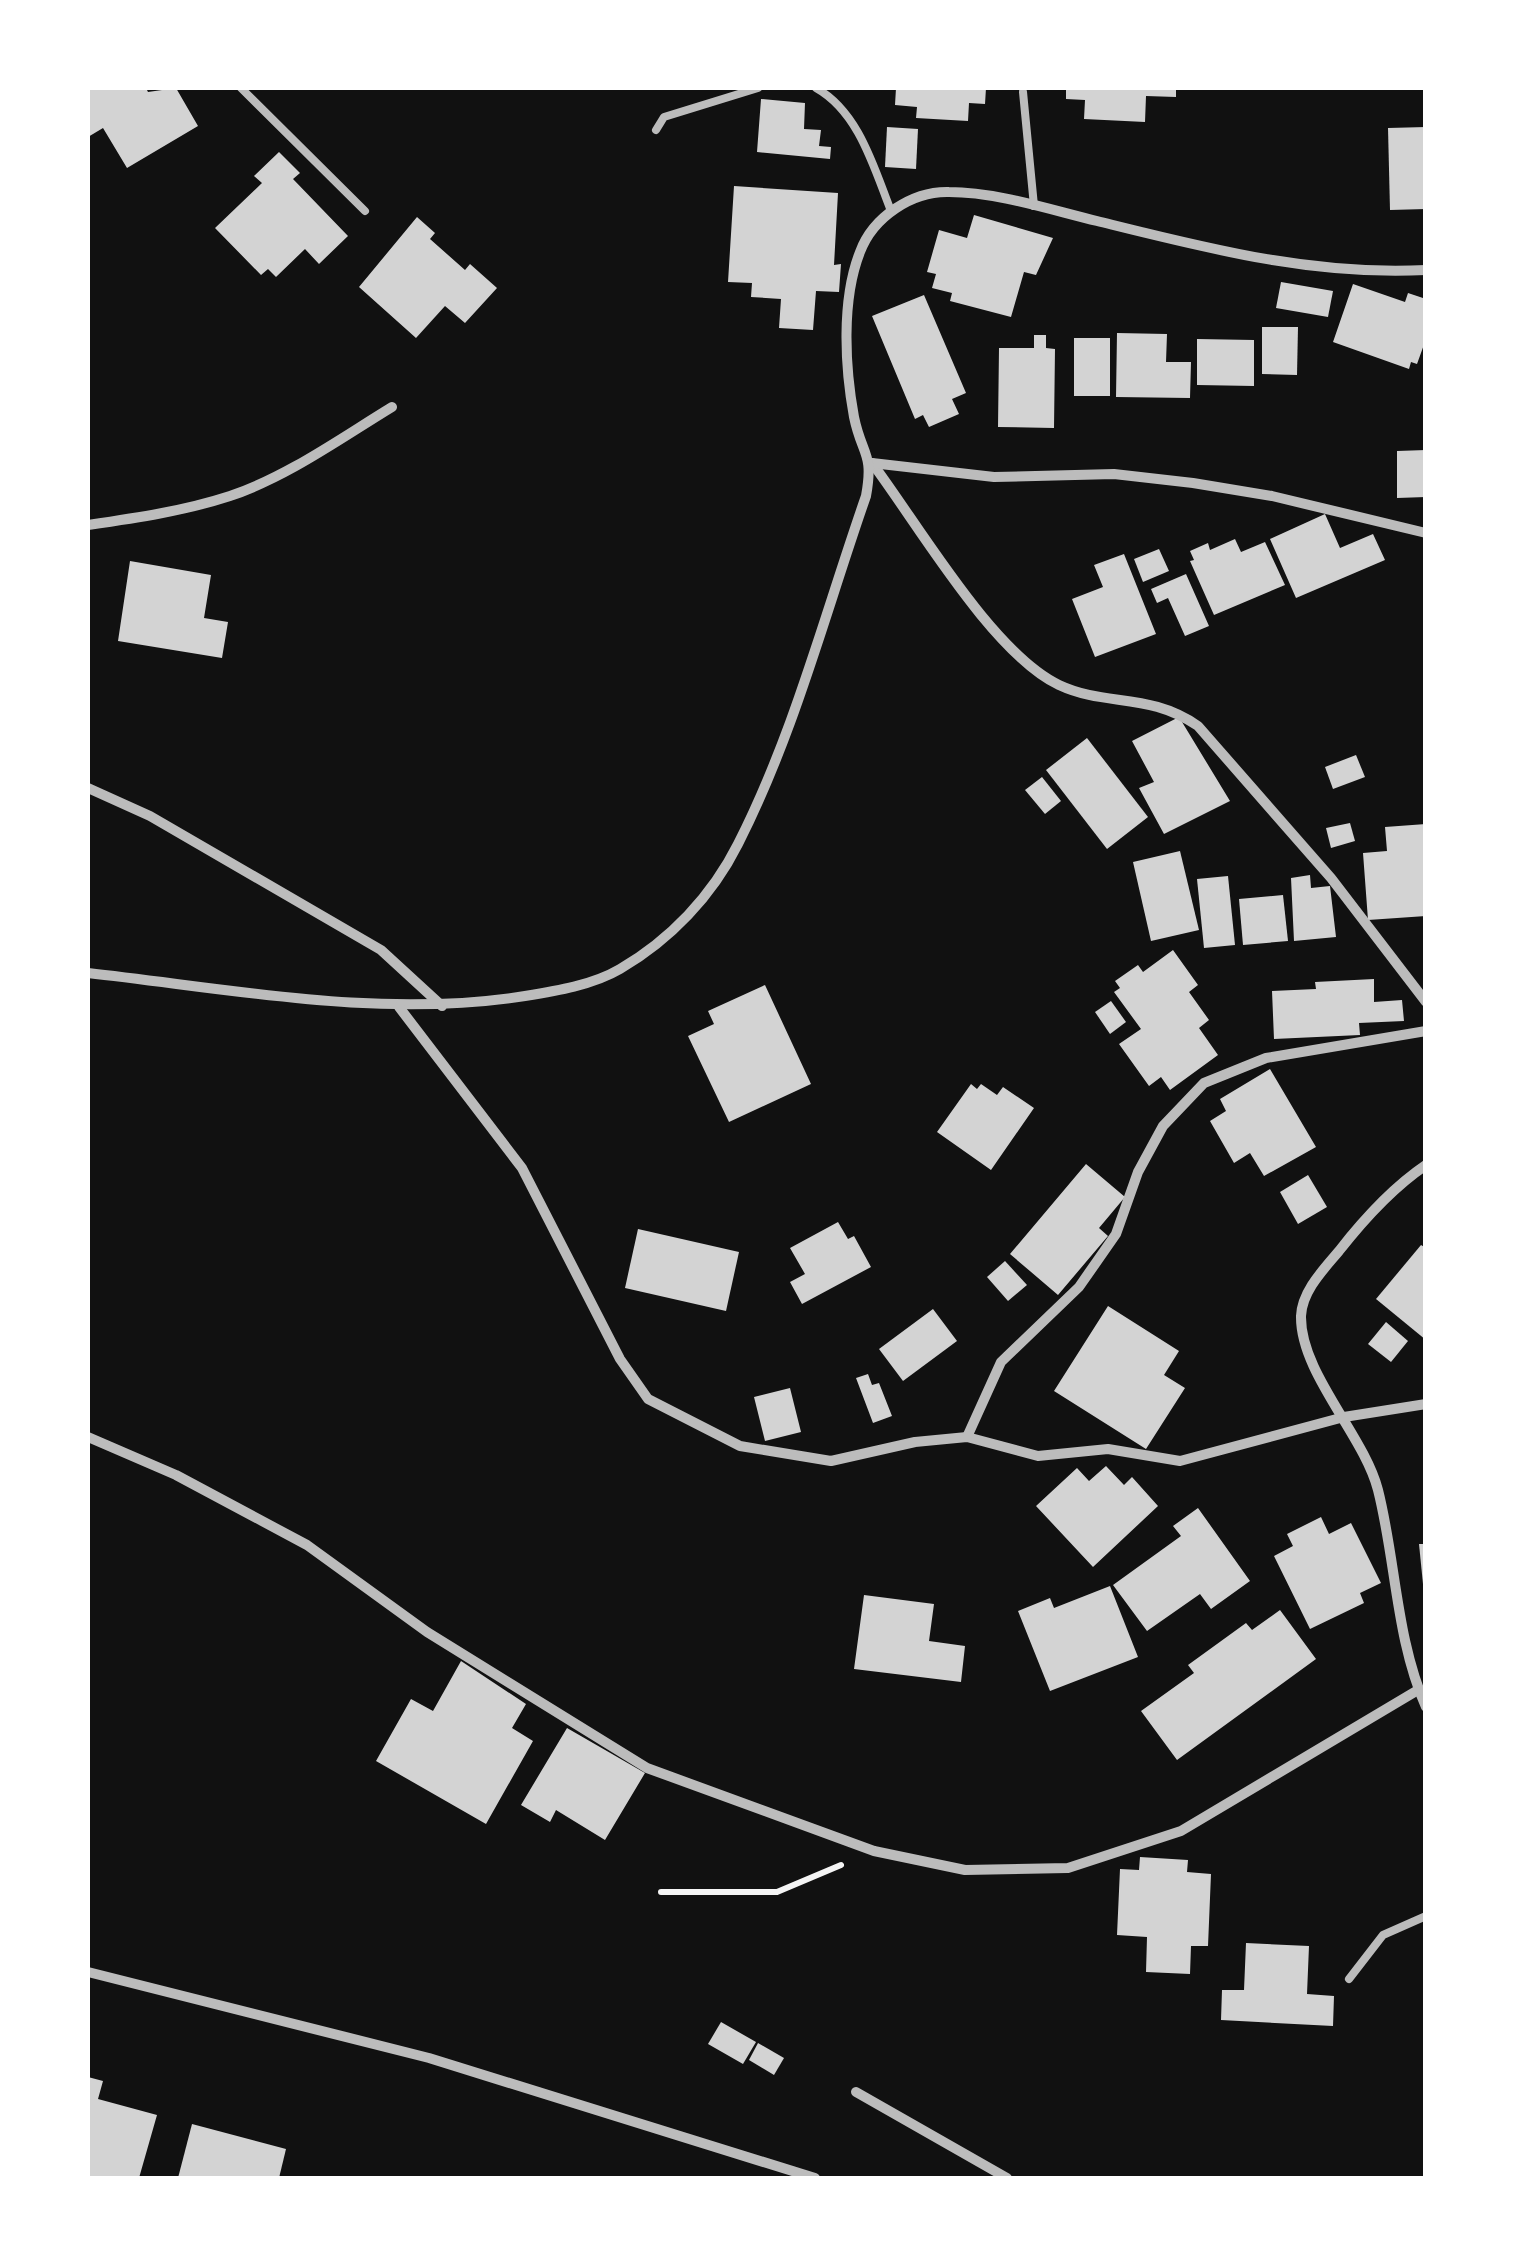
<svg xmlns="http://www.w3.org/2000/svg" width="1513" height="2266" viewBox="0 0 1513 2266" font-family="'Fira Sans',sans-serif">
	<rect width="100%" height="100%" fill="#111"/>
	<!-- building -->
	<g fill="#d3d3d3">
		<polygon points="88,88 146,88 148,92 176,88 198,126 127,168 103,128 88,137"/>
		<polygon points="896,88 986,88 985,104 969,103 968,121 916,118 917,107 895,105"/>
		<polygon points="1066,88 1176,88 1176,97 1146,96 1145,122 1084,119 1085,100 1066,99"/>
		<polygon points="761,99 805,103 804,129 821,130 819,146 831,147 830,159 757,152"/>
		<polygon points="887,127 918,129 916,169 885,167"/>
		<polygon points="1426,127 1426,209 1390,210 1388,128"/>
		<polygon points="279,152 300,173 293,179 348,236 319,264 305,249 276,277 268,269 261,275 215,228 262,183 254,176"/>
		<polygon points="734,186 838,193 834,265 841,264 839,292 816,291 813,330 779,328 781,299 751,297 752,283 728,282"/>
		<polygon points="974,215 1053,238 1036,275 1024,272 1011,317 950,301 952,293 932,288 936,274 927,272 939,230 967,238"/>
		<polygon points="417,217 435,233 430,239 465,270 470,264 497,288 465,323 445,306 416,338 359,287"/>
		<polygon points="1281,282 1333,291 1328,317 1276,308"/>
		<polygon points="1353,284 1405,302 1408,293 1426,299 1426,339 1417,364 1411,362 1409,369 1333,342"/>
		<polygon points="924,295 966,393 952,399 959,414 929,427 923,415 915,419 872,316"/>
		<polygon points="1262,327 1298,327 1297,375 1262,374"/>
		<polygon points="1117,333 1167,334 1166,362 1191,362 1190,398 1116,397"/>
		<polygon points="1034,335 1046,335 1046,348 1055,349 1054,428 998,427 999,348 1034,348"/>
		<rect x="1074" y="338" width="36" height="58"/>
		<polygon points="1197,339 1254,340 1254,386 1197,385"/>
		<polygon points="1426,450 1426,497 1397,498 1397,451"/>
		<polygon points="1325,514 1340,548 1373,534 1385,560 1296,598 1270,539"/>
		<polygon points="1235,539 1241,552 1265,542 1285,585 1214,615 1190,561 1194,560 1190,551 1208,543 1210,550"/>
		<polygon points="1159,549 1169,571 1143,582 1134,559"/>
		<polygon points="1124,554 1156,634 1095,657 1072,599 1103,587 1094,565"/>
		<polygon points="130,561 211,575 204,618 228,622 222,658 118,641"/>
		<polygon points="1186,574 1209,626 1185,636 1168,598 1157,603 1151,589"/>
		<polygon points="1179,717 1230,801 1164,834 1139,788 1154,782 1132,741"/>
		<polygon points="1087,738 1148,817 1107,849 1046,770"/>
		<polygon points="1356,755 1365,777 1333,789 1325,767"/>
		<polygon points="1042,777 1061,801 1045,814 1025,790"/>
		<polygon points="1350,823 1355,841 1331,848 1326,828"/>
		<polygon points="1426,824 1426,916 1368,920 1363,853 1387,851 1385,827"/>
		<polygon points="1180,851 1199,930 1151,941 1133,862"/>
		<polygon points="1310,875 1311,888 1330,886 1336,937 1294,941 1291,878"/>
		<polygon points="1228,876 1235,945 1204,948 1197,879"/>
		<polygon points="1283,895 1288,941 1243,945 1239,899"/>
		<polygon points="1173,950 1198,985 1189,992 1209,1020 1199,1028 1218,1055 1170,1090 1161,1077 1149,1086 1119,1044 1141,1029 1114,992 1120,988 1115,981 1138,965 1143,972"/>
		<polygon points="1374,979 1374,1002 1402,1000 1404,1021 1359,1023 1360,1035 1274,1039 1272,991 1316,989 1315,982"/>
		<polygon points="765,985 811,1084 729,1122 688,1036 714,1024 708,1011"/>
		<polygon points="1111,1001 1126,1022 1110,1034 1095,1012"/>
		<polygon points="1270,1069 1316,1147 1264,1176 1250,1153 1234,1163 1210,1121 1226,1111 1220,1099"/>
		<polygon points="971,1084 977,1089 981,1084 997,1095 1003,1087 1034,1108 991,1170 937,1132"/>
		<polygon points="1086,1164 1125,1197 1099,1228 1108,1236 1058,1295 1010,1254"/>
		<polygon points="1308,1175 1327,1207 1298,1224 1280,1192"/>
		<polygon points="838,1222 848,1239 854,1236 871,1267 802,1304 790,1282 805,1274 790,1248"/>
		<polygon points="638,1229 739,1252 726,1311 625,1288"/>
		<polygon points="1421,1245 1426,1248 1426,1340 1376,1299"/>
		<polygon points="1005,1261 1027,1285 1008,1301 987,1277"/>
		<polygon points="1108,1306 1179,1351 1164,1375 1185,1388 1146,1449 1054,1391"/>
		<polygon points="933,1309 957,1341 903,1381 879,1349"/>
		<polygon points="1386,1322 1408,1341 1391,1362 1368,1344"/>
		<polygon points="868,1374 872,1385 879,1383 892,1416 873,1423 856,1378"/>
		<polygon points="790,1388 801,1432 765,1441 754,1397"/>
		<polygon points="1106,1466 1124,1485 1132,1477 1158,1506 1093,1567 1036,1506 1077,1468 1089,1481"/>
		<polygon points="1198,1508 1250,1581 1211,1609 1200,1594 1147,1631 1113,1585 1181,1536 1173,1526"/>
		<polygon points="1321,1517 1329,1534 1351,1523 1381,1583 1360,1593 1364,1603 1310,1629 1274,1556 1293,1546 1287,1534"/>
		<polygon points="1419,1544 1426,1544 1426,1584 1423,1584"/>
		<polygon points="1110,1586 1138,1657 1050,1691 1018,1611 1050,1598 1054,1608"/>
		<polygon points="864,1595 934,1604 929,1641 965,1646 961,1682 854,1669"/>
		<polygon points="1280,1610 1316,1659 1177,1760 1141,1711 1194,1673 1188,1665 1246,1623 1252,1630"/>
		<polygon points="461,1661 526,1704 512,1728 533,1741 486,1824 376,1761 411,1699 433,1711"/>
		<polygon points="567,1728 645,1773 605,1840 556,1810 550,1822 521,1805"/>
		<polygon points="1140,1857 1188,1860 1187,1872 1211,1874 1208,1946 1191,1946 1190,1974 1146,1972 1147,1937 1117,1935 1120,1869 1139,1870"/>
		<polygon points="1246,1943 1309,1946 1307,1994 1334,1996 1333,2026 1221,2020 1222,1990 1244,1990"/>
		<polygon points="721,2022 756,2042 743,2064 708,2044"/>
		<polygon points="758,2043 784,2058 774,2075 749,2060"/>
		<polygon points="88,2077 103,2081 98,2099 157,2115 139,2178 88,2178"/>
		<polygon points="192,2124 286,2149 279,2178 178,2178"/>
	</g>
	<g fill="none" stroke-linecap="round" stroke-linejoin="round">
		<!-- path -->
		<polyline stroke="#f5f5f5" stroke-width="6" points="661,1892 777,1892 841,1865"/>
		<!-- service -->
		<g stroke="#bcbcbc" stroke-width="8">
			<polyline points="241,88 365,211"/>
			<path d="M816 88C859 112 874 168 891 211"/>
			<polyline points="1023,92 1034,206"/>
			<polyline points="656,130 664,117 758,88"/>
			<polyline points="1349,1979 1383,1935 1426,1916"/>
		</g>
		<!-- minor -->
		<g stroke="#bcbcbc" stroke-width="10">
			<path d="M872 463C918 524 992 653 1059 685 1106 707 1149 692 1198 726L1331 878 1426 1002"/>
			<polyline points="872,463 994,477 1114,474 1193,483 1272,496 1426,533"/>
			<path d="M88 525C136 518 184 511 230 496 287 477 341 438 392 407"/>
			<polyline points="88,788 150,816 381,950 442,1006"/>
			<path d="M88 973C232 989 380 1019 525 996 556 991 593 985 620 969 670 940 712 896 738 844 794 734 825 613 866 496 874 452 862 456 854 417 845 368 841 300 860 252 873 217 912 191 949 192 997 192 1051 210 1097 221 1206 248 1312 276 1426 270"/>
			<polyline points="399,1007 522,1168 620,1359 648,1399 740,1446 831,1461 915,1442 967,1437 1038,1456 1108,1449 1180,1461 1344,1417 1426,1404"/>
			<path d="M1426 1165C1392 1188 1364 1219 1339 1251 1324 1269 1302 1291 1301 1316 1300 1373 1364 1435 1378 1490 1396 1561 1396 1640 1426 1707"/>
			<polyline points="88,1437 176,1475 307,1545 427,1632 647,1768 874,1851 965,1870 1068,1868 1181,1831 1418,1690"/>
			<polyline points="967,1437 1001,1362 1079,1287 1116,1234 1138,1172 1163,1126 1204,1083 1266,1058 1426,1031"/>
			<polyline points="88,1972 429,2058 815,2178"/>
			<polyline points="856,2092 1007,2178"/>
		</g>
	</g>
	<!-- border -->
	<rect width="1513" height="2266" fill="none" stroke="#ffffff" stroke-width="180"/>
</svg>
